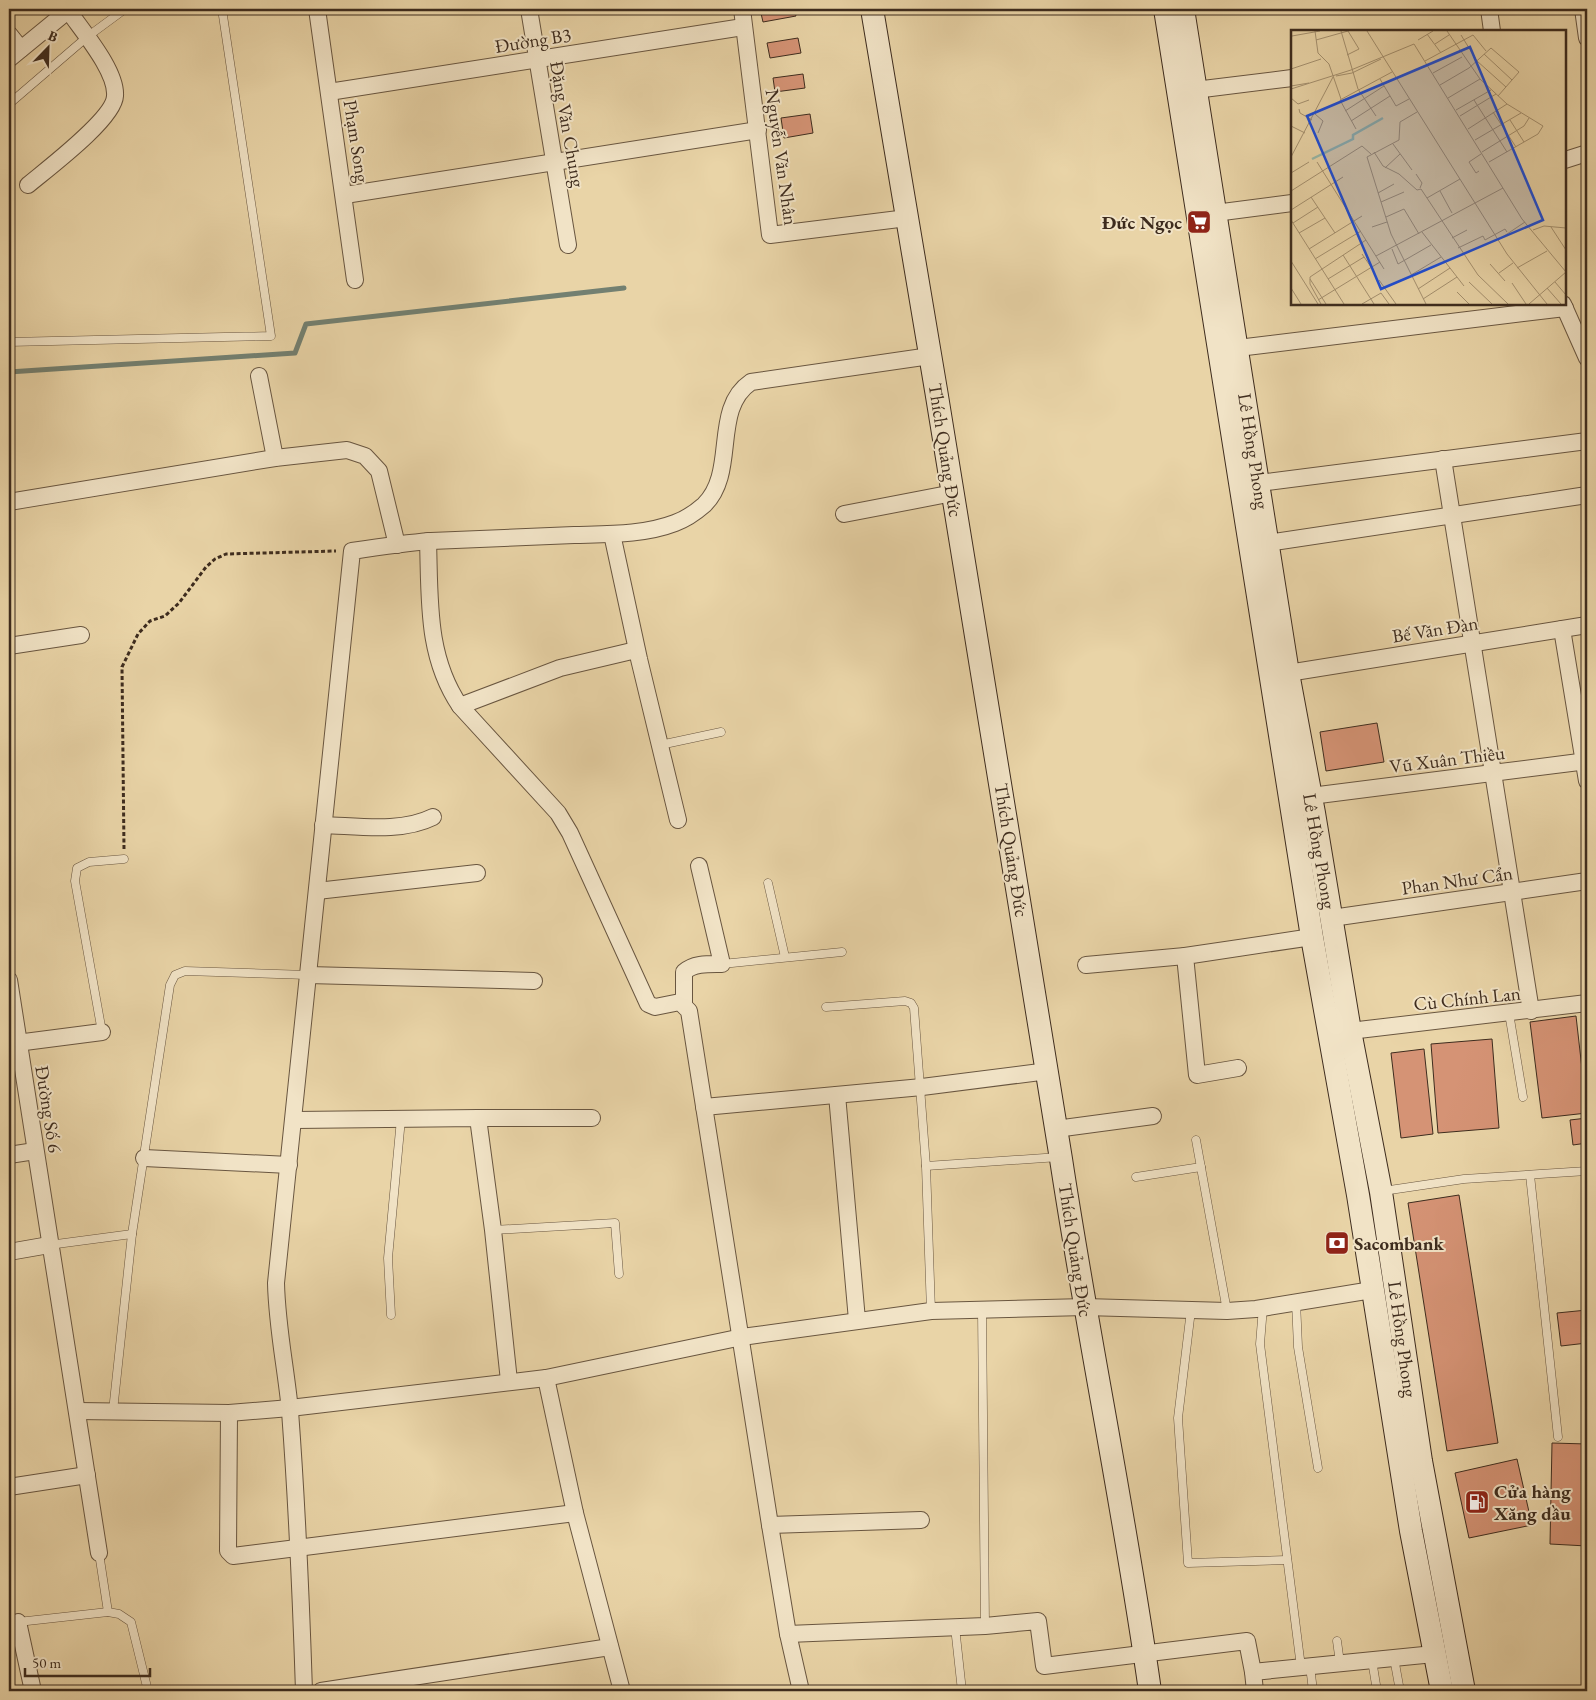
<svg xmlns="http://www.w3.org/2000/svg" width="1596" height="1700" viewBox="0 0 1596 1700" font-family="'EB Garamond',serif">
	<rect width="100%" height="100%" fill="#e9d4a7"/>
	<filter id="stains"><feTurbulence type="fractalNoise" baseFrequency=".004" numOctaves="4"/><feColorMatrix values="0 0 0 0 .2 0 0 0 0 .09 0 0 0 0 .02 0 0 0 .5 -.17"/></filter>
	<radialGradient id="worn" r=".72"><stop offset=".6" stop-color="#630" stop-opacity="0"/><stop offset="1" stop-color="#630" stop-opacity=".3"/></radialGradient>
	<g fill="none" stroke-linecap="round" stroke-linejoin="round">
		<!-- stream -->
		<polyline stroke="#738071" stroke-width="5" points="9,372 295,353 306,324 624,288"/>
	</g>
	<!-- building -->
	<g fill="#d59375" stroke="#3e2c1e">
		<polygon points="760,9 794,9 796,16 763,22"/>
		<polygon points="798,38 801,53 770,58 767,43"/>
		<polygon points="803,74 805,88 775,92 773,78"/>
		<polygon points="810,114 813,133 784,138 781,118"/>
		<polygon points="1377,723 1384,762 1326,771 1320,732"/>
		<polygon points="1576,1016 1587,1113 1542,1118 1530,1022"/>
		<polygon points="1492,1039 1499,1128 1438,1133 1431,1044"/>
		<polygon points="1424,1049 1433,1134 1401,1138 1391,1053"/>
		<polygon points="1587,1118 1587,1143 1573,1145 1570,1120"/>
		<polygon points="1459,1195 1498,1443 1447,1451 1408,1203"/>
		<polygon points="1587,1310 1587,1343 1561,1346 1557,1313"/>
		<polygon points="1552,1443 1587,1444 1587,1546 1550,1544"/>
		<polygon points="1517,1459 1532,1525 1469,1538 1455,1473"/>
	</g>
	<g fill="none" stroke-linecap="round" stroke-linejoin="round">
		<defs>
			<g id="lane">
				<polyline points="9,104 87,37 125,9"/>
				<polyline points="9,342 271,336 222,9"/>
				<polyline points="660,745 721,732"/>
				<polyline points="768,883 785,957"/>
				<polyline points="722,964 842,952"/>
				<polyline points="826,1007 905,1001 911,1003 914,1008 926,1166 931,1311"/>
				<polyline points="1509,1013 1523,1097"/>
				<polyline points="102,1032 75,881 77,868 89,862 124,859"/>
				<polyline points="1196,1140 1227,1311"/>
				<polyline points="926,1166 1059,1157"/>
				<polyline points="1530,1175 1558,1437"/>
				<polyline points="1136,1177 1201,1167"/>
				<polyline points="1383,1191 1464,1179 1587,1171"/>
				<polyline points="493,1230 615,1223 619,1274"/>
				<polyline points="49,1245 132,1234"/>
				<polyline points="1296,1302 1298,1347 1318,1468"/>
				<polyline points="1263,1307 1260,1344 1301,1667"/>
				<polyline points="982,1309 985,1626"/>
				<polyline points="1191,1310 1178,1418 1188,1563 1287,1560"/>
				<polyline points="391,1315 388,1258 401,1119"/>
				<polyline points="113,1411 132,1234 170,985 175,975 185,971 308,975"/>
				<polyline points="99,1553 108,1612 119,1614 131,1622 148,1691"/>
				<polyline points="18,1622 108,1612"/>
				<polyline points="955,1627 962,1691"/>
				<polyline points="1337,1641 1340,1663"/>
				<polyline points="1394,1658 1400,1691"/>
				<polyline points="1372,1660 1377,1691"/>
				<polyline points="1310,1666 1313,1691"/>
			</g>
			<g id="street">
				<polyline points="317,9 355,280"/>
				<polyline points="529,9 568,245"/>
				<polyline points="742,9 770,235 907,218"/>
				<polyline points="1489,9 1492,31"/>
				<polyline points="1583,9 1587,38"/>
				<polyline points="9,34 21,49"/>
				<polyline points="9,59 70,9"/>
				<polyline points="1195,90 1292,78"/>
				<polyline points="329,92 743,27"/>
				<polyline points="1565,160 1587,153"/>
				<path d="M28 185C47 169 114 119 115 96 117 71 82 31 68 10"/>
				<polyline points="345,195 758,130"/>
				<polyline points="1215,213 1292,203"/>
				<polyline points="1563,304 1587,358"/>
				<polyline points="1238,348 1565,308"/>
				<polyline points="259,376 275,458"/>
				<polyline points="1443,459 1531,1011"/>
				<polyline points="1259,483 1587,441"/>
				<polyline points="9,502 275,458 347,450 365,456 379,471 397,545"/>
				<polyline points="844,514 953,493"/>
				<polyline points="612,534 639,659 678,820"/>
				<path d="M428 541C430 599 426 656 460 706L558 813 570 833 648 1004 655 1007 680 1002 689 1011 770 1525 788 1634 801 1691"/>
				<polyline points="1268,543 1587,495"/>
				<polyline points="1562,629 1587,781"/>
				<polyline points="9,646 81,635"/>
				<polyline points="1288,673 1587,625"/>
				<polyline points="460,706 560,668 636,650"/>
				<polyline points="1311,796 1587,761"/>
				<path d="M323 825C358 826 401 833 433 817"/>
				<polyline points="317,891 477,873"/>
				<polyline points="1332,918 1587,881"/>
				<polyline points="1086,965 1185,956"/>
				<polyline points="308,975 534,981"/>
				<polyline points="9,980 99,1553"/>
				<path d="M684 1003V972C694 963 709 964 722 964L699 866"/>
				<polyline points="1350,1031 1587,1003"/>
				<polyline points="9,1044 102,1032"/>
				<polyline points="1238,1068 1197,1075 1185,956 1312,937"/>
				<polyline points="837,1095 857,1320"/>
				<polyline points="704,1107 922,1087 1048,1071"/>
				<polyline points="478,1118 592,1118"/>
				<polyline points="295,1120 478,1118 493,1230 509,1381"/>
				<polyline points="1056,1129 1153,1116"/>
				<polyline points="9,1155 35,1151"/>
				<polyline points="144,1158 289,1165"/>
				<polyline points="9,1252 49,1245"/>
				<polyline points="546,1378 575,1513 622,1691"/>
				<polyline points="77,1411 229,1413 290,1408 546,1378 742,1337 931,1311 1085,1307 1227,1311 1256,1309 1372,1290"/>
				<polyline points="229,1413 228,1551 233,1556 575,1513"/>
				<polyline points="9,1487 87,1475"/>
				<polyline points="770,1525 921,1520"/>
				<polyline points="18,1622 33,1691"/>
				<polyline points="788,1634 985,1626 1038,1621 1044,1666 1247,1641 1253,1672"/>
				<path d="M304 1691C301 1598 297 1505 290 1411 286 1368 277 1328 276 1283L352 551C378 547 404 543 431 541 478 539 526 537 574 535 607 534 644 535 675 523 686 519 696 512 704 505 738 472 711 409 751 382L930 356"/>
				<polyline points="321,1691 610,1647"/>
				<polyline points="1255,1691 1253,1672 1434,1654"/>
			</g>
			<g id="secondary">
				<path d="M872 9C937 392 1000 775 1061 1159 1088 1337 1125 1513 1150 1691"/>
				<polyline points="1165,9 1312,937 1358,1195 1411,1531 1442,1691"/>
				<polyline points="1183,9 1288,673 1314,813 1350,1031 1381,1192 1421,1461 1464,1691"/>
			</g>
		</defs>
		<!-- lane casing -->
		<use href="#lane" stroke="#695640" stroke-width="9"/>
		<!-- street casing -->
		<use href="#street" stroke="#695640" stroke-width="18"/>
		<!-- secondary casing -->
		<use href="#secondary" stroke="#3e2c1e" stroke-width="24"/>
		<!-- path -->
		<polyline stroke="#3e2c1e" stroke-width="3" stroke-dasharray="4 2.5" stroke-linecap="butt" points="124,849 122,667 138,634 150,621 165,616 179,603 206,567 215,559 226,554 336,551"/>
		<!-- lane -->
		<use href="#lane" stroke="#f1e3c6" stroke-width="8"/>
		<!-- street -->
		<use href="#street" stroke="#f1e3c6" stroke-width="16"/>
		<!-- secondary -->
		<use href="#secondary" stroke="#f1e3c6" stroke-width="22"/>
	</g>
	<!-- icons -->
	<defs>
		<symbol id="supermarket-square" viewBox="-11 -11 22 22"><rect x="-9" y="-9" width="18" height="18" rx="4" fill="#8f2418" stroke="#f1e3c6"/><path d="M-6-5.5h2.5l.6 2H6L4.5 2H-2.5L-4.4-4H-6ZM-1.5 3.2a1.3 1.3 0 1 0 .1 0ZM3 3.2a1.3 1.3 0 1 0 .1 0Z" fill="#fff"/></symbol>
		<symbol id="bank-square" viewBox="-11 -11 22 22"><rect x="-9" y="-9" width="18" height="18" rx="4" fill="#8f2418" stroke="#f1e3c6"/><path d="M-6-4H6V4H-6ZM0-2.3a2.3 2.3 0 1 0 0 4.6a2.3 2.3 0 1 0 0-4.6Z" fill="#fff"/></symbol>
		<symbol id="fuel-square" viewBox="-11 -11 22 22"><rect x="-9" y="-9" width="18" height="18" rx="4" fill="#8f2418" stroke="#f1e3c6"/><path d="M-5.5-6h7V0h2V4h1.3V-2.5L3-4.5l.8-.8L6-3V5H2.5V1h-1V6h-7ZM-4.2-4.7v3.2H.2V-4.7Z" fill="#fff"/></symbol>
	</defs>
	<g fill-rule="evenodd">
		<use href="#supermarket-square" x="1185" y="208" width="28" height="28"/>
		<use href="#bank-square" x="1323" y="1229" width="28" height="28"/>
		<use href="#fuel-square" x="1463" y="1488" width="28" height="28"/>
	</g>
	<g text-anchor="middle" stroke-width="4" stroke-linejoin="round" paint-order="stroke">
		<!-- street labels -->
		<g font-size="19" fill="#3e2c1e" stroke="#f1e3c6">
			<text transform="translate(533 40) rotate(-9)" y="7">Đường B3</text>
			<text transform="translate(568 124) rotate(80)" y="7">Đặng Văn Chung</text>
			<text transform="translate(357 141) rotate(81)" y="7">Phạm Song</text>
			<text transform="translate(782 157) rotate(82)" y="7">Nguyễn Văn Nhân</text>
			<text transform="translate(946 450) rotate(81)" y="7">Thích Quảng Đức</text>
			<text transform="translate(1254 451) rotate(81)" y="7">Lê Hồng Phong</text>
			<text transform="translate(1435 629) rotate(-9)" y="7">Bế Văn Đàn</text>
			<text transform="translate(1447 759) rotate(-7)" y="7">Vũ Xuân Thiều</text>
			<text transform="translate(1012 850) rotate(81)" y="7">Thích Quảng Đức</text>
			<text transform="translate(1320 851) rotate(80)" y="7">Lê Hồng Phong</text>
			<text transform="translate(1457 880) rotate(-8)" y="7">Phan Như Cẩn</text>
			<text transform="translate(1467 998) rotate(-6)" y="7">Cù Chính Lan</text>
			<text transform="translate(49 1109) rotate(81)" y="7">Đường Số 6</text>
			<text transform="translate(1076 1250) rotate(81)" y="7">Thích Quảng Đức</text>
			<text transform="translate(1403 1339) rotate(82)" y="7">Lê Hồng Phong</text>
		</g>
		<!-- poi labels -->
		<g font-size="19" font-weight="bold" fill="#3e2c1e" stroke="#f1e3c6" text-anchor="start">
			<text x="1182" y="229" text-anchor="end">Đức Ngọc</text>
			<text x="1354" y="1250">Sacombank</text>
			<text x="1494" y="1498">Cửa hàng<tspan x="1494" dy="22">Xăng dầu</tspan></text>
		</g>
	</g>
	<!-- overview -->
	<g transform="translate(1291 30)">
		<rect width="275" height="275" fill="#e9d4a7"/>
		<path fill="none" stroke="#97b8a8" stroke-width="2.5" d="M21 129 62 109V105L92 88"/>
		<path fill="none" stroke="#a59170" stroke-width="1" d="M24 1 27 23 38 34 50 69M50 1 67 59 85 86M76 1 216 224 256 274M156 1 189 49 216 74 252 96 247 104 198 132M136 4 150 23M170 5 186 31 215 57M1 6 29 1M25 10 57 1 68 19 56 25M127 10 142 1M123 14 231 189 275 242M144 14 158 5M193 24 221 50M134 31 182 5 195 21M0 39 30 29M142 43 171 27M45 46 61 43 90 29M89 49 105 76 118 69M149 55 178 38 200 18 228 42 207 66M0 56 18 53M0 59 60 40 123 14M0 68 7 74 18 70M157 68 189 49M183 70 216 122M8 79 9 83 21 90M165 80 200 60M54 81 93 56M126 82 109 92 108 110 76 127 100 204 135 274M202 82 225 117M24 84 32 91 27 103M169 86 205 64M219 90 233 112M60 91 99 66M0 96 14 103M65 99 49 70 101 42M177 99 216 74M184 110 230 83M102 114 121 140M83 122 92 136 108 144 126 160 130 159 187 245 217 274M191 122 233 96 238 88M0 127 42 47M26 132 93 239M94 138 109 124M188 141 185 143 178 132 190 124M0 143 18 132M125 144 131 153 129 158M0 161 71 116 80 124M149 161 161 183M87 163 103 154M20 167 44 203M136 168 169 149M90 172 113 162M0 180 52 147M95 187 113 179 128 204M0 190 53 274M2 193 27 177M81 197 96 192M260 197 275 220M242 200 253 196 275 198M131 202 173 256M8 203 34 188M161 208 176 200M207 210 234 192M167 218 192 206 194 210 214 199 216 202M18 219 71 186M101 219 107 234 140 215M71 224 80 237M52 225 83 274M85 226 212 158M24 229 70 201M0 231 27 274M199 234 214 251M226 238 256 221M208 243 222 233M120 245 150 227M19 249 35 274M37 249 73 227M88 250 105 274M178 252 201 274M264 252 275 265M221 253 235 274M0 258 10 274M256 258 270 274M127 259 159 238M166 262 178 274M132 269 166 247M27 270 89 232M30 274 19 254V247L75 210M71 274 90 263 98 274M238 274 275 242"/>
		<path fill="#1d4ed8" fill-opacity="0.15" stroke="#1d4ed8" stroke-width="2.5" d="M179 17 252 190 90 259 16 86Z"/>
		<rect width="275" height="275" fill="none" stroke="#3e2c1e" stroke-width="2.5"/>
	</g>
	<!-- margin -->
	<rect width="1596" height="1700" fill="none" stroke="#e9d4a7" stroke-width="30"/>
	<rect x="10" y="10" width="1576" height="1680" fill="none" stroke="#3e2c1e" stroke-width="2.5"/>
	<rect x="15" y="15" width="1566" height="1670" fill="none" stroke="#3e2c1e"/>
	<!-- north arrow -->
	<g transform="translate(48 48) rotate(23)" stroke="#f1e3c6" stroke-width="4" paint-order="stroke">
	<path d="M0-4L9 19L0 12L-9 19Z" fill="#3e2c1e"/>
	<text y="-8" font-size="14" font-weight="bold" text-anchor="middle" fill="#3e2c1e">B</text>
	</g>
	<!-- scale -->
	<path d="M25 1668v8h125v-8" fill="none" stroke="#3e2c1e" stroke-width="2.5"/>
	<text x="32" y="1668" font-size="15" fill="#3e2c1e" stroke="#f1e3c6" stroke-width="4" paint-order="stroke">50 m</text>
	<rect width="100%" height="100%" filter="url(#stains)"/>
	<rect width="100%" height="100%" fill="url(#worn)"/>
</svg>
